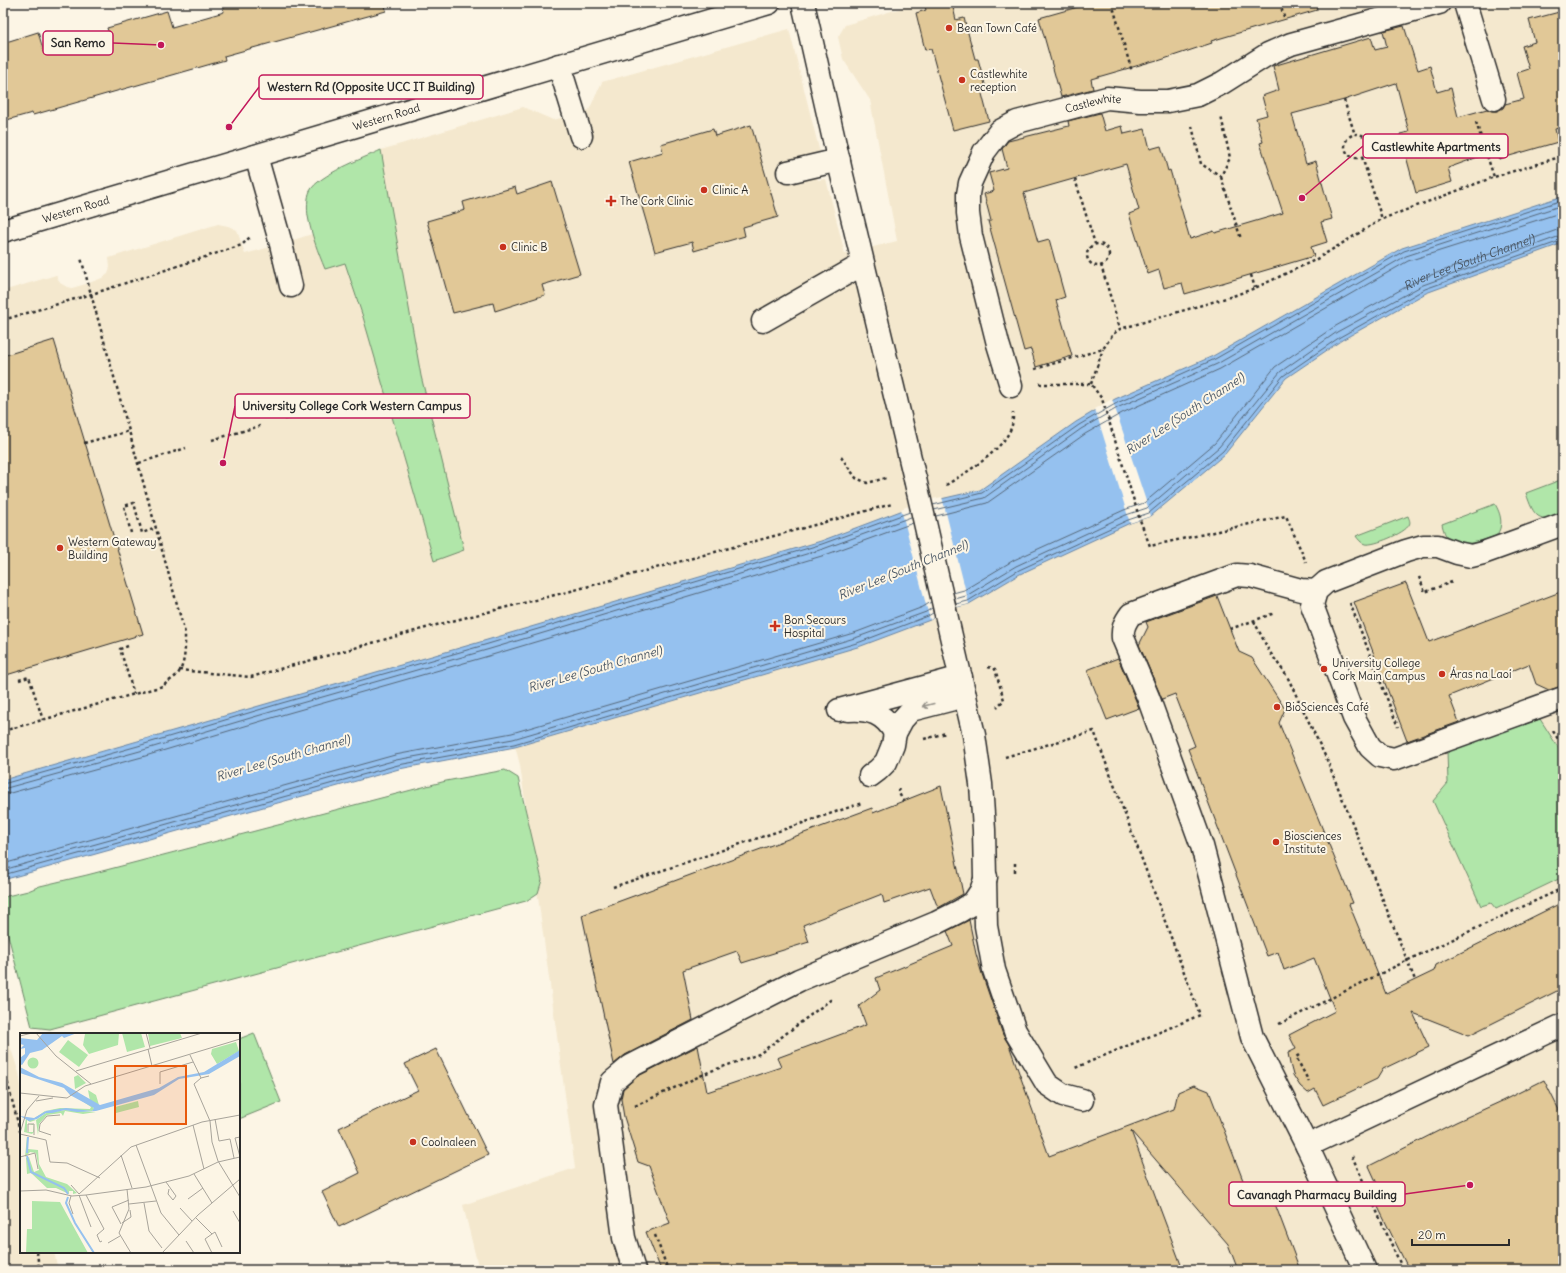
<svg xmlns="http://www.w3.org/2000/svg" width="1566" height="1273" viewBox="0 0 1566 1273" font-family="Delius,sans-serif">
	<rect width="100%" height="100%" fill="#fcf5e5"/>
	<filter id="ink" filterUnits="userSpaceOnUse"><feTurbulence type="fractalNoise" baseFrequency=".025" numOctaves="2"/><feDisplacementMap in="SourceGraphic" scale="8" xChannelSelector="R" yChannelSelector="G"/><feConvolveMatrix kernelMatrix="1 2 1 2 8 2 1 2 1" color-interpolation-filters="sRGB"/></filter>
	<g filter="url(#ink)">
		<!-- built -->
		<g fill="#f4e8ce">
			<polygon points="912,3 1563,3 1563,1270 479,1270 463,1205 575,1168 520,765 487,641 3,780 3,291 56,275 60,283 67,287 72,288 89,283 102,278 108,274 110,267 109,258 218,224 228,226 237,230 245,254 281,244 312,234 307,214 309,192 317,182 337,170 381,150 523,107 553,120 573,115 589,110 602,82 789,29 820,153 812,155 818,180 826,179 845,254 897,241 870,100 843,59 838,37 845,25 912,5"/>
			<polygon points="3,1025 19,1073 21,1085 21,1252 54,1252 58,1270 3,1270"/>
		</g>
		<!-- green -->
		<g fill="#b0e6a9" stroke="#6e886a">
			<path d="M381 150 421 376 464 550 434 561 363 317 345 263 325 269C318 252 311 234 308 216 307 210 307 197 310 191 318 175 364 158 381 150Z"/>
			<path d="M1563 479V515C1538 523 1534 517 1526 493Z"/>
			<path d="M1495 504C1501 514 1504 526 1496 536 1483 540 1462 549 1449 539 1445 536 1443 529 1442 524Z"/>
			<path d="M1408 516C1409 519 1411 522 1409 525 1405 533 1374 546 1365 544 1361 543 1358 539 1356 536Z"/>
			<polygon points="1540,719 1563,755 1563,877 1496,909 1491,903 1481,906 1433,801 1448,783 1447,751"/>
			<polygon points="505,770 518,778 542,880 538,893 526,901 50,1029 32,1027 3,916 3,900 7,896 28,891 40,886 87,875 446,781"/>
			<polygon points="254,1033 281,1102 239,1119 239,1039"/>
		</g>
		<!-- water -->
		<polygon fill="#95c1ef" stroke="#6b85a1" points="1563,196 1563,243 1426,293 1342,340 1286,378 1225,454 1151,516 1130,523 1020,574 969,604 945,610 930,620 861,646 515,747 399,769 3,880 3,780 487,640 821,541 919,504 980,490 1076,422 1115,399 1213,356 1402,248"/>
		<!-- pier -->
		<g fill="#fcf5e5">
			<polygon points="1112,399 1151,516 1130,523 1095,409"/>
			<polygon points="942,497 969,604 945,610 930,620 901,509 918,502"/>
		</g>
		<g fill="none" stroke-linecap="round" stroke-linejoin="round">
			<!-- shore -->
			<g stroke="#556779" stroke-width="1">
				<polyline points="933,505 982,493 1079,425 1117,403 1215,359 1404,251 1563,200"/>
				<polyline points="934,510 984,498 1081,429 1119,407 1217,364 1406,256 1563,205"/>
				<polyline points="936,516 987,503 1085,434 1122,413 1220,369 1408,261 1563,212"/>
				<path id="s1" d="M953 593 964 590 1014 560 1124 510 1144 503 1215 443 1275 367 1334 327 1420 279 1557 230 1563 229"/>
				<polyline points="955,599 966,596 1016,566 1126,515 1147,508 1219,447 1280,372 1337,332 1423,285 1563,235"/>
				<polyline points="956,604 968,601 1019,570 1128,520 1149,513 1223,451 1283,376 1340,337 1425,289 1563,240"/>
				<polyline points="3,784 138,746 282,703 488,644 822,544 910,512"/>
				<polyline points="3,789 140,751 284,708 490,649 823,549 911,517"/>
				<polyline points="3,795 142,757 285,714 492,655 825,555 913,523"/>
				<polyline points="3,864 395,755 512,733 857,632 923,607 931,602"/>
				<polyline points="3,870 396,760 513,739 858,637 926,612 932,608"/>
				<polyline points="3,875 398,765 514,744 860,642 928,616 933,613"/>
			</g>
		</g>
		<!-- building -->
		<g fill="#e1c897" stroke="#2b2b2b">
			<polygon points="222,3 385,3 386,11 224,56 225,60 33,115 32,113 3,121 3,43 38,32 44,52 109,34 107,28 167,11 172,27 224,12"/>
			<polygon points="924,3 952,3 956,20 964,18 975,59 978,59 986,88 981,90 989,121 953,130 931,49 925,50 916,13 926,10"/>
			<polygon points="1092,3 1316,3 1317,10 1211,41 1212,43 1158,61 1157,60 1091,79 1093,89 1061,97 1039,18"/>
			<polygon points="1563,11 1563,127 1555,129 1558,142 1499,159 1497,150 1448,168 1452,182 1416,193 1400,134 1409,132 1396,83 1344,100 1292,114 1306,164 1316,161 1332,219 1321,222 1327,242 1311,247 1314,256 1185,294 1182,283 1164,288 1159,270 1148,274 1129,214 1139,210 1126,164 1024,193 1038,242 1049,239 1065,297 1056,300 1072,356 1036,367 1031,349 1024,351 988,221 991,221 984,194 994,191 989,173 1007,168 1002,149 1008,141 1069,126 1068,121 1100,113 1105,131 1122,126 1124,134 1145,129 1150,149 1161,146 1168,171 1170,170 1190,239 1214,231 1215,233 1283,213 1260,143 1263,142 1256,118 1267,115 1262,96 1279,90 1273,66 1371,37 1375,50 1387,47 1383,31 1404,26 1418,70 1430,66 1437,92 1451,88 1458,117 1487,109 1492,111 1497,111 1503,108 1505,104 1524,99 1517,73 1529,69 1522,46 1535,42 1529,20"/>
			<polygon points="751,125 778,217 743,227 745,236 694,251 692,242 655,252 629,162 663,152 661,144 713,129 715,136"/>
			<polygon points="552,182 580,274 542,285 545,295 495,311 493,303 453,313 427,221 465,210 463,202 515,187 517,194"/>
			<polygon points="54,340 143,634 3,676 3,356"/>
			<polygon points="1406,583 1429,642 1563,591 1563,686 1549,690 1536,684 1529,664 1449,696 1459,722 1407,741 1354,602"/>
			<polygon points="1217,596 1239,652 1252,658 1285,709 1279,723 1353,903 1349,904 1386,994 1434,971 1436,965 1563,902 1563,988 1469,1035 1413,1013 1429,1047 1383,1069 1377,1079 1323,1105 1315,1089 1308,1093 1300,1086 1293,1075 1290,1064 1288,1053 1296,1049 1289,1035 1335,1011 1314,958 1284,970 1278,952 1267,956 1188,749 1195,746 1175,694 1162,699 1139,645 1148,627 1146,622"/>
			<polygon points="1118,658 1139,708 1107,720 1087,670"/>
			<polygon points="941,786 963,894 938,908 930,887 884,903 882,894 803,925 809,942 742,963 737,951 683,970 693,1020 625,1055 614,1064 582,915 872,808 873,813"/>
			<polygon points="969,920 976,954 982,974 1003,1035 1009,1045 1049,1156 1174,1109 1178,1092 1194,1085 1209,1091 1249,1196 1269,1188 1300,1270 1238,1270 1228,1244 1131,1131 1183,1270 661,1270 646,1232 670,1223 649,1166 638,1162 624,1117 621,1099 623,1089 638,1076 698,1046 707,1092 781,1067 777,1058 866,1025 859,1006 880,990 876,978 953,946 947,931"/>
			<polygon points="436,1049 488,1155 339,1227 322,1192 360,1173 339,1128 418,1090 405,1064"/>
			<polygon points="1544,1080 1563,1118 1563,1270 1409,1270 1378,1207 1386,1203 1369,1166 1456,1122 1502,1101"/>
		</g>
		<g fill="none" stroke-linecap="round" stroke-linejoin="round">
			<defs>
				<g id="minor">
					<polyline points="803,3 841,171 915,479"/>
					<polyline points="1465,3 1494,99"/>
					<polyline points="559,65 581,136"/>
					<polyline points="256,156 281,244 291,286"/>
					<polyline points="788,172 839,160"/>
					<polyline points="763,321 863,264"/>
					<path id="s2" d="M1011 386 998 344 971 236 968 213V194L970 183 984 152 1000 131 1017 122 1107 98 1140 101H1168L1198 95 1222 83 1268 54 1291 44 1439 3"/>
					<polyline points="1563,524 1483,553 1471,556 1457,553 1438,546 1423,546 1406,551 1326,582 1316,591 1312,605 1354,718 1370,747 1380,756 1394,759 1563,698"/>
					<polyline points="945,610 974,735 981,784 984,830 986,926 994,970 1015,1031 1047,1084 1063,1095 1082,1100"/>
					<polyline points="839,710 961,677"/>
					<path d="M848 710C869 708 885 714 895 733"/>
					<polyline points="870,776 878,770 886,762 893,745 895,733 902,720 911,710 965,696"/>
					<path d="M1307 1146 1252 1037 1202 846 1148 697 1123 638C1122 628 1125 622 1131 614L1237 575 1250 576 1301 590 1316 591"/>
					<polyline points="634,1270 624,1238 606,1105 612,1082 631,1066 799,980 936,923 960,911 973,903 981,891 986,877"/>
					<polyline points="1365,1270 1307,1146 1563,1025"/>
				</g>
				<g id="highway">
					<path id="s3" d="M3 231 769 3"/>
				</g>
			</defs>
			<!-- minor casing -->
			<use href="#minor" stroke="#2b2b2b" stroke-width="25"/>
			<!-- highway casing -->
			<use href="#highway" stroke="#2b2b2b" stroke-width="25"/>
			<!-- path -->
			<g stroke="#2b2b2b" stroke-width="2.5" stroke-dasharray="3 3" stroke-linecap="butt">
				<polyline points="1112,3 1132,72"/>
				<polyline points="1280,3 1284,17"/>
				<polyline points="1344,100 1355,135"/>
				<polyline points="1476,122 1494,177"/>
				<polyline points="1192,126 1201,164 1221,176 1230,158 1221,116"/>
				<circle cx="1357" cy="146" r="12"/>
				<polyline points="1362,157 1382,219"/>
				<polyline points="1221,177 1241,239"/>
				<polyline points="1075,179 1095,244"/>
				<circle cx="1098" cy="255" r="11"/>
				<polyline points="1101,265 1120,329"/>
				<polyline points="1251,275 1255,288"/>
				<polyline points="3,320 92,294 242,245 250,237"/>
				<polyline points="1035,369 1103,349 1113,334 1120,329 1233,296 1255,288 1315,260 1382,219 1494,177 1563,156"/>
				<polyline points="1039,384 1091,384 1102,399 1140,520 1150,546 1286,516 1306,562"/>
				<polyline points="1091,384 1103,349"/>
				<polyline points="285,419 335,404"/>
				<polyline points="212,440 260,426"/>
				<polyline points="84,443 130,431"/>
				<polyline points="841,457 856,478 867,483 886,478"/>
				<polyline points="139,463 186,448"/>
				<path d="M946 485C967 472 1005 450 1012 425 1013 422 1013 417 1013 413"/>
				<polyline points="131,533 124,506 134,503 142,533 156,528"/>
				<polyline points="1419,577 1425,592 1452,582"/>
				<polyline points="1350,603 1398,727"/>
				<polyline points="1254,621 1269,651 1287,676 1327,760 1415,980"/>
				<polyline points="1230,629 1275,613"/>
				<polyline points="128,646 120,649 134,694"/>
				<polyline points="988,667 995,669 1004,700 997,707"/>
				<polyline points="179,670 251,677 440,624 571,591 892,504"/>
				<polyline points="19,680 29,677 43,720"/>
				<path d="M3 731 163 686C167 682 174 678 178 674 186 662 185 647 185 633L81 258"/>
				<polyline points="1553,731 1563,747"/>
				<polyline points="924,739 946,733"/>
				<polyline points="1005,757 1094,731 1200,1015 1075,1068"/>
				<polyline points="899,789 898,791 903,801"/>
				<polyline points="1015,872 1015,861"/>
				<polyline points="613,887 862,803"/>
				<polyline points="1279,1024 1406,961 1563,888"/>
				<polyline points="1299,1055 1296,1057 1309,1082"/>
				<polyline points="3,1065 21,1135"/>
				<polyline points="635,1106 711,1071 759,1054 833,998"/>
				<polyline points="1352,1156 1403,1270"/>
				<polyline points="655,1235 668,1270"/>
				<polyline points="37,1252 39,1270"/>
			</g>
			<!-- minor -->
			<use href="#minor" stroke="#fcf5e5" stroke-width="22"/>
			<!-- highway -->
			<use href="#highway" stroke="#fcf5e5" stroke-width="22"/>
			<defs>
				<polyline id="minor-bridge" points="915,479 945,610"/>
			</defs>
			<!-- minor-bridge casing -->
			<use href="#minor-bridge" stroke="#2b2b2b" stroke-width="25" stroke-linecap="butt"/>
			<!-- minor-bridge -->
			<use href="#minor-bridge" stroke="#fcf5e5" stroke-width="22"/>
		</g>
		<!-- one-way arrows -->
		<defs><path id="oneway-shaft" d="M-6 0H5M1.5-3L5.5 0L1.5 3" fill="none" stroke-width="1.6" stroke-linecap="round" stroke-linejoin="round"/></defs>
		<use stroke="#949088" href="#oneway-shaft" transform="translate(928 705) rotate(166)"/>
	</g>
	<!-- markers -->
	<g fill="#c8321e" stroke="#fcf5e5" stroke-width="1.5">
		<circle cx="949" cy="28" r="4"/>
		<circle cx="962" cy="80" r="4"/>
		<circle cx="704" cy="190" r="4"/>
		<path d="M609 195h4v4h4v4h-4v4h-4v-4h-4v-4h4z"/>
		<circle cx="503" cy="247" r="4"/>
		<circle cx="60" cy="548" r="4"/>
		<path d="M773 620h4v4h4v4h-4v4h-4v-4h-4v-4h4z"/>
		<circle cx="1324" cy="669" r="4"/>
		<circle cx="1442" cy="674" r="4"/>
		<circle cx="1277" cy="707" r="4"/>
		<circle cx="1276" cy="842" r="4"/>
		<circle cx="413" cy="1142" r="4"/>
	</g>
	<g text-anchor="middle" stroke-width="4" stroke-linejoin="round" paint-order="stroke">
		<!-- poi labels -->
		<g font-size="11" fill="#2b2b2b" stroke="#fcf5e5" text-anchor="start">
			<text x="957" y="32">Bean Town Café</text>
			<text x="970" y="78">Castlewhite<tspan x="970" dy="13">reception</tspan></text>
			<text x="712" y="194">Clinic A</text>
			<text x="620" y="205">The Cork Clinic</text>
			<text x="511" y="251">Clinic B</text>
			<text x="68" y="546">Western Gateway<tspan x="68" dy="13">Building</tspan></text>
			<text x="784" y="624">Bon Secours<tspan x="784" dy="13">Hospital</tspan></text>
			<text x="1332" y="667">University College<tspan x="1332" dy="13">Cork Main Campus</tspan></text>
			<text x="1450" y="678">Áras na Laoí</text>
			<text x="1285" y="711">BioSciences Café</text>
			<text x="1284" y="840">Biosciences<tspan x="1284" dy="13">Institute</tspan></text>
			<text x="421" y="1146">Coolnaleen</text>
		</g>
		<!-- street labels -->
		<g font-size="11" fill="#2b2b2b" stroke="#fcf5e5">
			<text dy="4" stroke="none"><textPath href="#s2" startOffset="367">Castlewhite</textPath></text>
			<text dy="4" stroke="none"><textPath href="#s3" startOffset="400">Western Road</textPath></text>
			<text dy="4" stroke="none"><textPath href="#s3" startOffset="76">Western Road</textPath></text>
		</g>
		<!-- water labels -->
		<g font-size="12" font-style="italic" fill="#4b5866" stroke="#fcf5e5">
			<text dy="4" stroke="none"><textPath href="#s1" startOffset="623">River Lee (South Channel)</textPath></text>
			<text transform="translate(1185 414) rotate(-33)" y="4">River Lee (South Channel)</text>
			<text transform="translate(903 570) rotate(-22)" y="4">River Lee (South Channel)</text>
			<text transform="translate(595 669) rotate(-16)" y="4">River Lee (South Channel)</text>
			<text transform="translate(283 758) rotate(-16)" y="4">River Lee (South Channel)</text>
		</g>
	</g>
	<!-- overview -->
	<g transform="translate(20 1033)">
		<rect width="220" height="220" fill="#fcf5e5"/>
		<path d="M99 0 98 12 69 21 63 12 65 1ZM102 0H121L125 14 107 19ZM128 0H160L162 5 130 13ZM48 7 68 22 59 34 39 19ZM216 9 219 18 197 31 191 21 192 16ZM7.5 30a5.5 5.5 0 1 1 11 0a5.5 5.5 0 1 1-11 0ZM58 42 66 50 55 56 54 44ZM68 57 76 62 79 72 70 68ZM55 63 73 73 74 76 72 78 53 77 50 76 26 78 19 84 15 85 25 78 40 75 70 76 71 74ZM118 68 119 74 96 80 95 74ZM45 77 76 79 63 81 45 78 43 83 41 80 27 82 19 91 18 102 16 87 10 89 7 87V99H13V92H9L13 91 14 99 12 101 4 99 6 85 16 87 26 80ZM7 103 8 116 18 117 19 131 26 144 47 151 57 160 53 161V158H49V161L36 155H27L11 140 7 141 6 125 9 124 14 139 19 137 16 120 10 119 5 124ZM12 168 40 169 68 220H6L7 196H12Z" fill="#b0e6a9"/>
		<path d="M23 0H57L44 5 42 3 22 17 10 20 2 32 0 31V25L5 21V15L0 16 4 12 0 11V5L17 7ZM220 17V23L189 41 159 46 134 62 76 78 57 79 45 77 32 80H26L17 86 9 88 0 83 14 85 26 78 46 75 72 78 74 75 50 62 44 55 0 40V34L19 44 42 50 80 72 139 55 158 44 184 39Z" fill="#95c1ef"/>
		<path fill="none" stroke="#95c1ef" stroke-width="2" d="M7 120 8 104M7 123 11 139 44 155 48 161M48 164 46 170 55 190 74 220"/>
		<path fill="none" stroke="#a8a49b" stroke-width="1" d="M16 0 36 23 71 51M126 0 130 15M0 3 12 0M128 16 132 33M170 22 181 45M56 38 182 0M189 43 181 45 174 51 190 88 192 109 198 128 220 164M140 51V39L173 29M0 60 47 65 65 53 220 6M16 68 33 65M195 86 199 108 210 106 214 125M173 92 184 136M8 99V91H14V102M0 100 7 77 19 63M0 101 26 107 30 129 47 130 80 145M31 102 19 98 20 91 27 83 40 82M116 112 141 180 159 202M101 122 112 155M0 124 15 120 18 136M220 124 215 105 220 104M174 141 192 170M146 149 156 163 153 167 148 161 149 156M51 152 59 161M107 156 109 176 99 200 111 220M0 158 26 157 52 163 66 162 126 154 169 143 198 129 220 124M59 161 111 114 182 89 220 82M59 162 71 194M66 162 84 196 77 202 80 209 82 208M51 163 49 170 53 181M168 166 183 155M124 170 129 198 142 215M109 171 136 168M160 175 172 188M213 178 220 190M176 185 192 201 185 206 192 220M102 190 111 184 110 177M101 191 92 174 109 167M192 201 195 199 202 214M166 208 174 220M88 210 100 203M142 220 178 182 220 146"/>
		<path fill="#e8590c" fill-opacity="0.15" stroke="#e8590c" stroke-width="2" d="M95 33H166V91H95Z"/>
		<rect width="220" height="220" fill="none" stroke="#2b2b2b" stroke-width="2"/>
	</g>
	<!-- callouts -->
	<path fill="none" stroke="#c2185b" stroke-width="1.5" d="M161 45L113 43M229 127L259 87M1302 198L1363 146M223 463L235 406M1470 1185L1405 1194"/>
	<g fill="#c2185b" stroke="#fcf5e5" stroke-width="1.5">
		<circle cx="161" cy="45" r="4"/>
		<circle cx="229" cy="127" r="4"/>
		<circle cx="1302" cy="198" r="4"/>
		<circle cx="223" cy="463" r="4"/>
		<circle cx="1470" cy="1185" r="4"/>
	</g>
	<g fill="#fcf5e5" stroke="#c2185b" stroke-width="1.5">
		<rect x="43" y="31" width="70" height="24" rx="4"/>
		<rect x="259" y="75" width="224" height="24" rx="4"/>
		<rect x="1363" y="134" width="145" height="24" rx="4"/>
		<rect x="235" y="394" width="235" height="24" rx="4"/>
		<rect x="1229" y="1182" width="176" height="24" rx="4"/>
	</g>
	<g font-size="12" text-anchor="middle" font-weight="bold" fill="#2b2b2b">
		<text x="78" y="47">San Remo</text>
		<text x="371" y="91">Western Rd (Opposite UCC IT Building)</text>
		<text x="1436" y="151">Castlewhite Apartments</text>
		<text x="352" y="410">University College Cork Western Campus</text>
		<text x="1317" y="1199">Cavanagh Pharmacy Building</text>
	</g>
	<!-- margin -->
	<rect width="1566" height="1273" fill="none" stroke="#fcf5e5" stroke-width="16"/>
	<rect x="8" y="8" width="1550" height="1257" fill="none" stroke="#2b2b2b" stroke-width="1.5" filter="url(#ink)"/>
	<!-- scale -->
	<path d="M1412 1239v6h97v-6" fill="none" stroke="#2b2b2b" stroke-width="2"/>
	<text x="1418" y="1239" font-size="12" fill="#2b2b2b" stroke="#fcf5e5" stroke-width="3" paint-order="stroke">20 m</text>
</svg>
